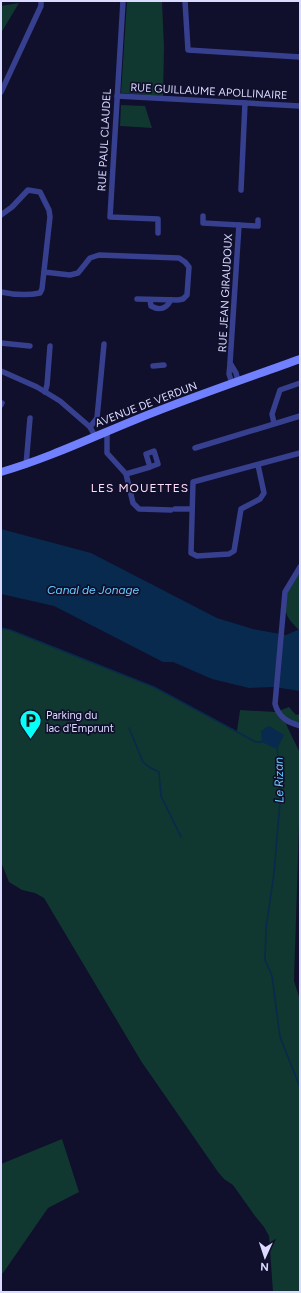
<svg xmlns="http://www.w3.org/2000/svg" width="301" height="1293" viewBox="0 0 301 1293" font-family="Figtree,sans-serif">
	<rect width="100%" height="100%" fill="#100f2c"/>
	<!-- green -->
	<g fill="#113731">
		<polygon points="127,1 162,1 164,48 163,96 121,93"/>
		<polygon points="19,3 1,33 1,6"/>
		<polygon points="121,105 145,106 152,128 120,126"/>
		<path d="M300 570V629L299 630C295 626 289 620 287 615 280 599 293 583 300 570Z"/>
		<polygon points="1,629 9,629 155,687 237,731 240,710 276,712 289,707 296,715 300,714 300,728 286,724 300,753 300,794 294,981 300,1000 300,1292 273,1292 269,1236 264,1227 255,1216 233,1185 224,1179 218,1172 141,1061 44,898 35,893 22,890 9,882 1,862"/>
		<polygon points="62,1139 79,1192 48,1208 3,1273 1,1274 1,1164"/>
	</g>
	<!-- water -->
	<g fill="#072a4e">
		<polygon points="1,529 91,553 217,618 253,629 286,635 300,629 300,691 274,687 249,688 212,679 173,662 163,662 54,606 1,594"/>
		<polygon points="269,726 284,735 278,747 274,748 262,742 261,731"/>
	</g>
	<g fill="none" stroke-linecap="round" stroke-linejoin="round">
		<!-- stream -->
		<g stroke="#072a4e" stroke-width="1.5">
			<polyline points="1,628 10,630 154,687 256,742 262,742"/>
			<polyline points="129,728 143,762 149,767 159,772 161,796 181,837"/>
			<polyline points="277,747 281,790 274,873 266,928 265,960 272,976 280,1037 300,1087"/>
		</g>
		<!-- minor -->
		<g stroke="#373f8f" stroke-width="5.5">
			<polyline points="123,1 110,217 158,219 158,233"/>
			<polyline points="185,1 188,50 300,57"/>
			<polyline points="1,92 41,6 41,1"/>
			<polyline points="117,96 300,106"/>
			<polyline points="241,190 245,103"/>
			<path d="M1 215 12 207 28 190 40 192 49 210 50 217 42 289 40 293C26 296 15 295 1 292"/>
			<polyline points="203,216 203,223 239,225"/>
			<polyline points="44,272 70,275 78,273 90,258 99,255 179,258 185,262 189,267 187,295 183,299 178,300 137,299"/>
			<path d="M150 300 151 306C160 311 166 309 171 300"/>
			<polyline points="1,343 30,346"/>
			<polyline points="230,364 229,374 232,383"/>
			<polyline points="153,366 164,365"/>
			<polyline points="1,371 37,387 60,401 90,427 95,436"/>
			<polyline points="238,381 236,373 230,363 239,225 258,226 258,220"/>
			<polyline points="45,392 47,385 50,346"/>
			<polyline points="1,405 2,403"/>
			<polyline points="274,423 272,414 280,390 300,383"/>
			<polyline points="90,427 97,418 104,344"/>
			<polyline points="107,432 107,453 126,474 133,503 139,509 171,510"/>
			<polyline points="195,448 300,416"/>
			<polyline points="26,465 30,418"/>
			<polyline points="258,465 264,493 260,499 241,509 234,551 229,554 197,556 191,553 193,482 300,453"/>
			<polyline points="126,474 150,467 146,454 154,451 158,464 150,467"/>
			<polyline points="175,509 192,509"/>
			<path d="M300 567 285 592 275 704C279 718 288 722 300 726"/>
		</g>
		<!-- secondary -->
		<path stroke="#7180ff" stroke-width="8" d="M1 472C56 456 107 430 160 410 206 392 253 376 300 359"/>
	</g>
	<!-- icons -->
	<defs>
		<symbol id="parking-pin" viewBox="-11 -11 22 30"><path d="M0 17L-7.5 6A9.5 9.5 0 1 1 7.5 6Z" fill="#06fff7" stroke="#100f2c"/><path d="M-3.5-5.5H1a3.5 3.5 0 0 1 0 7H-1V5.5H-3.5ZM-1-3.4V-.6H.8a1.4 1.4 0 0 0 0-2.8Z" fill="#111"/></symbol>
	</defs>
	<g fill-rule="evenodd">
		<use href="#parking-pin" x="18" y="708" width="25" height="34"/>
	</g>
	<g text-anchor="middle" stroke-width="3.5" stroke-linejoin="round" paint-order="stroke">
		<!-- street labels -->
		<g font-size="11" fill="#dadbff" stroke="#100f2c">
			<text transform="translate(209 91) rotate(3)" y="4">RUE GUILLAUME APOLLINAIRE</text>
			<text transform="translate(104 140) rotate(-87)" y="4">RUE PAUL CLAUDEL</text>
			<text transform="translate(225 293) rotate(-87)" y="4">RUE JEAN GIRAUDOUX</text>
			<text transform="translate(146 404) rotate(-21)" y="4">AVENUE DE VERDUN</text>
		</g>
		<!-- poi labels -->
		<g font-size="11" fill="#dadbff" stroke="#100f2c" text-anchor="start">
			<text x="46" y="719">Parking du<tspan x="46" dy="13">lac d'Emprunt</tspan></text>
		</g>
		<!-- neighbourhood labels -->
		<g font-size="12" letter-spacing="1" fill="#ffdcf7" stroke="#100f2c">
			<text x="140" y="492">LES MOUETTES</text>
		</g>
		<!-- water labels -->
		<g font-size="12" font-style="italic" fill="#68cdff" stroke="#100f2c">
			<text x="93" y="594">Canal de Jonage</text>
			<text transform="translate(279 780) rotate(-91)" y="4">Le Rizan</text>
		</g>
	</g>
	<!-- border -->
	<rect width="301" height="1293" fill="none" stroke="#dadbff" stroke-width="4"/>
	<!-- north arrow -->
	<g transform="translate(265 1257) rotate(183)" stroke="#100f2c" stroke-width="3" paint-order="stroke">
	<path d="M0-3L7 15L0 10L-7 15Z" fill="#dadbff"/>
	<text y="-6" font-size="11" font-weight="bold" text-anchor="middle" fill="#dadbff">N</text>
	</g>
</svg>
